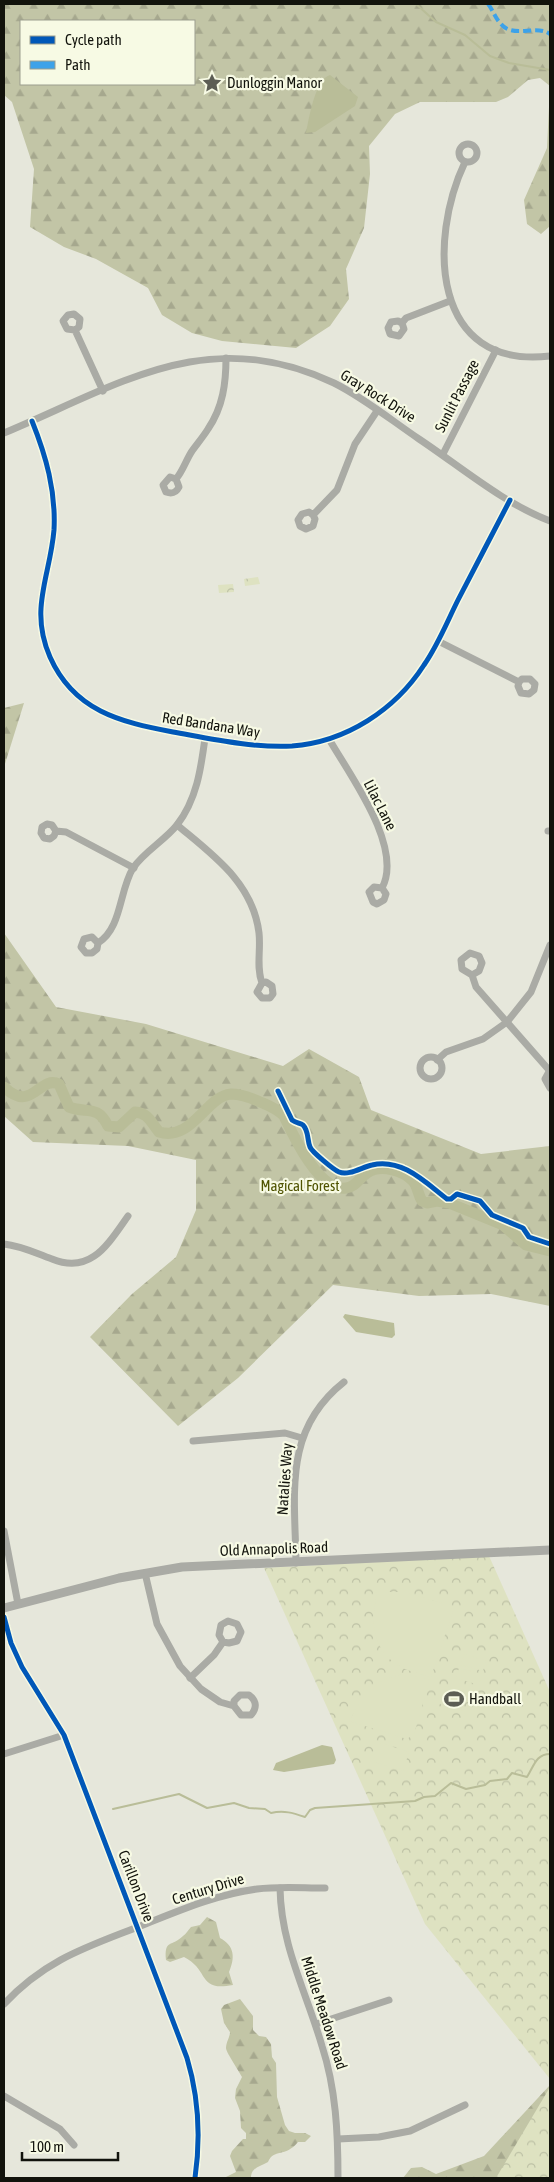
<svg xmlns="http://www.w3.org/2000/svg" width="554" height="2182" viewBox="0 0 554 2182" font-family="'Asap Condensed',sans-serif">
	<defs>
		<pattern id="forest-firs" width="22" height="20" patternUnits="userSpaceOnUse" patternTransform="scale(1.25)"><rect width="22" height="20" fill="#c2c5a6"/><path d="M5 1l3.5 6h-7zM16 11l3.5 6h-7z" fill="#a6a88e"/></pattern>
		<pattern id="park-crowns" width="20" height="18" patternUnits="userSpaceOnUse" patternTransform="scale(1.25)"><rect width="20" height="18" fill="#dee2c1"/><path d="M2 6a3 3 0 1 1 6 0M12 15a3 3 0 1 1 6 0" fill="none" stroke="#bdc1a5"/></pattern>
	</defs>
	<rect width="100%" height="100%" fill="#e6e7db"/>
	<!-- forest -->
	<g fill="url(#forest-firs)" fill-rule="evenodd">
		<path d="M4 4H550V226L541 234 527 224 524 200 547 148 550 86 540 78 528 80 508 97 496 102H420L395 114 369 146 370 174 364 228 346 269 349 299 330 326 296 348 222 341 192 333 162 315 148 288 96 259 64 247 30 227 34 169 12 102 4 95ZM21 21H194V84H21Z"/>
		<polygon points="24,703 4,767 4,708"/>
		<polygon points="4,933 56,1007 146,1024 283,1066 309,1049 359,1077 371,1110 481,1154 550,1146 550,1306 491,1294 419,1296 333,1285 238,1378 178,1426 90,1337 132,1294 176,1257 196,1210 196,1160 128,1146 33,1142 4,1116"/>
		<path d="M207 1917 216 1922 220 1938C235 1946 235 1958 229 1972L233 1985C197 1992 210 1970 184 1957L170 1962 166 1960C164 1939 172 1947 183 1936 186 1934 188 1930 191 1927L200 1925Z"/>
		<path d="M240 1999 253 2016V2030L259 2036 266 2037 271 2044 272 2057 276 2063 277 2097 285 2125 289 2131 295 2133H305L311 2136 305 2142H298C285 2158 274 2148 268 2162 260 2167 251 2167 251 2178H224L236 2172 230 2156 232 2151 243 2139H246V2133L241 2128 240 2111 235 2098 236 2089 242 2077C239 2071 226 2052 226 2048 226 2042 230 2037 230 2032L224 2023 221 2009 224 2005Z"/>
		<polygon points="550,2085 550,2178 403,2178 411,2168 422,2167 436,2174 484,2156"/>
	</g>
	<!-- park -->
	<g fill="url(#park-crowns)">
		<polygon points="258,577 260,584 245,586 244,579"/>
		<polygon points="233,584 234,592 219,593 218,585"/>
		<polygon points="489,1556 550,1692 550,2079 425,1924 264,1568"/>
		<polygon points="550,2087 550,2178 496,2178"/>
	</g>
	<!-- pitch -->
	<g fill="#dee2c1">
		<path d="M377 1592H403L450 1605 453 1611 431 1677C421 1674 410 1672 401 1667 371 1650 371 1622 377 1592Z"/>
		<polygon points="464,1654 486,1661 483,1671 461,1665"/>
		<polygon points="459,1668 482,1674 479,1685 456,1678"/>
		<path d="M404 1674 430 1680 414 1734 407 1739 349 1721C364 1694 372 1680 404 1674Z"/>
		<polygon points="446,1686 468,1693 462,1711 440,1704"/>
		<polygon points="381,1743 409,1752 403,1771 374,1762"/>
	</g>
	<!-- water -->
	<g fill="#b9bd98">
		<path d="M330 75 358 97 355 106 315 132 306 133C309 119 315 79 330 75Z"/>
		<polygon points="345,1314 394,1323 395,1335 392,1338 356,1332 343,1317"/>
		<polygon points="322,1745 332,1747 336,1760 334,1764 284,1772 273,1770 276,1763"/>
	</g>
	<g fill="none" stroke-linecap="round" stroke-linejoin="round">
		<!-- stream -->
		<g stroke="#b9bd98" stroke-width="2">
			<polyline points="416,4 436,22 465,35 490,56 509,63 550,70"/>
			<path d="M113 1809 179 1794 207 1808 234 1803 249 1808 265 1809 271 1813C284 1810 293 1813 305 1817L310 1810 315 1808 415 1801 424 1797 435 1796 451 1783 466 1789 485 1785 490 1781 507 1779 512 1773 527 1777C534 1766 536 1754 550 1754"/>
		</g>
		<!-- river -->
		<path stroke="#b9bd98" stroke-width="11" d="M4 1087C32 1114 39 1075 59 1084L69 1107C87 1114 97 1104 108 1126L119 1127 135 1112C149 1113 151 1123 159 1132 192 1142 206 1096 231 1094 241 1094 249 1097 258 1101 267 1105 277 1108 284 1116 293 1135 319 1192 346 1188 356 1187 359 1178 367 1173 380 1164 403 1170 413 1181 418 1187 418 1195 422 1201L427 1203 437 1201 449 1203 503 1225 526 1245 550 1251"/>
		<!-- minor -->
		<g stroke="#aaaba5" stroke-width="7">
			<circle cx="468" cy="153" r="9"/>
			<path d="M465 162C428 240 431 370 550 356"/>
			<polyline points="402,323 398,321 391,322 388,328 390,334 399,336 404,329 402,323 406,318 450,301"/>
			<polyline points="75,330 67,329 63,321 68,315 74,314 80,319 79,327 75,330 103,391"/>
			<path d="M32 421C46 456 56 491 54 530 50 577 29 609 50 657 74 711 120 722 173 732 212 739 252 748 292 746 346 742 395 710 424 665 438 645 447 622 458 600 475 567 493 533 510 500"/>
			<path d="M4 433C119 385 207 323 334 383 364 398 391 420 419 439 461 467 503 503 550 521"/>
			<polyline points="443,454 496,350"/>
			<path d="M176 479 179 487C176 493 172 494 166 492L163 485 170 477 176 479C183 471 186 460 192 451 197 444 203 437 208 429 223 407 226 383 226 358"/>
			<polyline points="313,515 315,519 313,526 306,529 300,526 298,520 302,514 309,512 313,515 337,490 355,444 377,411"/>
			<polyline points="438,641 519,682 518,686 521,693 529,694 534,690 535,684 530,679 522,679 519,682"/>
			<path d="M329 739C349 774 404 847 382 888L374 887 369 892 373 902 377 904 384 900 386 894 382 888"/>
			<path d="M177 825C213 855 253 883 259 933 261 950 256 967 262 983L257 992 262 998H270L273 994 272 986 266 982 262 983"/>
			<polyline points="56,831 52,825 47,824 42,827 41,833 44,838 50,839 54,836 56,831 66,832 134,868"/>
			<polyline points="548,831 550,831"/>
			<path d="M98 943 97 949 92 953H86L81 947 84 939 92 937 98 943C122 928 119 891 133 868 145 851 164 841 177 825 197 799 201 768 205 738"/>
			<polyline points="472,975 479,971 482,963 479,956 470,953 461,960 462,969 472,975 476,987 549,1070"/>
			<circle cx="431" cy="1068" r="11"/>
			<polyline points="437,1060 446,1052 483,1039 507,1022 531,992 550,945"/>
			<polyline points="550,1070 545,1079 550,1088"/>
			<path d="M4 1244C22 1246 35 1253 52 1259 91 1275 108 1244 128 1216"/>
			<polyline points="193,1441 285,1433 302,1438"/>
			<polyline points="4,1531 18,1604"/>
			<path d="M296 1563C295 1493 283 1430 344 1382"/>
			<path d="M145 1573 157 1624 180 1666 201 1689 220 1702 234 1706 241 1715H251C257 1708 257 1701 249 1695H240L234 1701V1706"/>
			<path d="M4 1617 11 1643 22 1667 64 1735 187 2058C199 2098 201 2136 195 2178"/>
			<polyline points="190,1678 214,1655 223,1642 219,1635 221,1625 228,1621 237,1624 241,1632 237,1641 229,1643 223,1642"/>
			<polyline points="4,1754 64,1735"/>
			<path d="M280 1888C281 1946 306 1991 322 2046 336 2089 338 2133 338 2178"/>
			<path d="M4 2004C48 1957 91 1946 148 1923 183 1909 219 1894 257 1889 279 1886 302 1888 325 1888"/>
			<polyline points="316,2024 389,2000"/>
			<polyline points="4,2096 60,2129 74,2145"/>
			<polyline points="338,2139 379,2137 410,2131 465,2105"/>
		</g>
		<!-- tertiary -->
		<polyline stroke="#aaaba5" stroke-width="9" points="4,1608 119,1578 182,1567 550,1550"/>
		<!-- quiet -->
		<path stroke="#3da2e9" stroke-width="4" stroke-dasharray="8 4" stroke-linecap="butt" d="M488 4C493 10 495 18 501 24 514 39 535 24 550 34"/>
		<defs>
			<g id="cycleway">
				<path d="M32 421C46 456 56 491 54 530 50 577 29 609 50 657 74 711 120 722 173 732 212 739 252 748 292 746 346 742 395 710 424 665 438 645 447 622 458 600 475 567 493 533 510 500"/>
				<path d="M278 1091 292 1120C296 1123 300 1123 303 1125 309 1131 307 1140 310 1147 312 1152 334 1170 339 1172 349 1176 362 1167 372 1165 402 1158 425 1182 447 1199H451L457 1194 480 1201 492 1215 523 1228 529 1237 550 1244"/>
				<path d="M4 1617 11 1643 22 1667 64 1735 187 2058C199 2098 201 2136 195 2178"/>
			</g>
		</defs>
		<!-- cycleway casing -->
		<use href="#cycleway" stroke="#f7fae4" stroke-width="8"/>
		<!-- cycleway -->
		<use href="#cycleway" stroke="#0057b8" stroke-width="5"/>
	</g>
	<!-- icons -->
	<defs>
		<symbol id="sight-bare" viewBox="-9 -9 18 18"><path d="M0-6L1.8-2.2L6-1.7L2.9 1.2L3.7 5.4L0 3.3L-3.7 5.4L-2.9 1.2L-6-1.7L-1.8-2.2Z" fill="#5c5d54" stroke="#f7fae4" stroke-width="2.5" paint-order="stroke"/></symbol>
		<symbol id="stadium-bare" viewBox="-9 -9 18 18"><path d="M0-5a6.5 5 0 1 0 0 10a6.5 5 0 1 0 0-10ZM-3.5-1.8h7v3.6h-7Z" fill="#5c5d54" stroke="#f7fae4" stroke-width="2.5" paint-order="stroke"/></symbol>
	</defs>
	<g fill-rule="evenodd">
		<use href="#sight-bare" x="198" y="69" width="28" height="28"/>
		<use href="#stadium-bare" x="440" y="1685" width="28" height="28"/>
	</g>
	<g text-anchor="middle" stroke-width="4.5" stroke-linejoin="round" paint-order="stroke">
		<!-- poi labels -->
		<g font-size="15" fill="#12130c" stroke="#f7fae4" text-anchor="start">
			<text x="227" y="88">Dunloggin Manor</text>
			<text x="469" y="1704">Handball</text>
		</g>
		<!-- street labels -->
		<g font-size="15" fill="#12130c" stroke="#f7fae4">
			<text transform="translate(378 396) rotate(32)" y="5">Gray Rock Drive</text>
			<text transform="translate(457 396) rotate(-63)" y="5">Sunlit Passage</text>
			<text transform="translate(211 725) rotate(9)" y="5">Red Bandana Way</text>
			<text transform="translate(380 805) rotate(63)" y="5">Lilac Lane</text>
			<text transform="translate(285 1479) rotate(-86)" y="5">Natalies Way</text>
			<text transform="translate(274 1549) rotate(-2)" y="5">Old Annapolis Road</text>
			<text transform="translate(136 1886) rotate(69)" y="5">Carillon Drive</text>
			<text transform="translate(208 1889) rotate(-17)" y="5">Century Drive</text>
			<text transform="translate(324 2013) rotate(72)" y="5">Middle Meadow Road</text>
		</g>
		<!-- park labels -->
		<g font-size="15" fill="#4f5300" stroke="#f7fae4">
			<text x="300" y="1191">Magical Forest</text>
		</g>
	</g>
	<!-- border -->
	<rect width="554" height="2182" fill="none" stroke="#12130c" stroke-width="10"/>
	<!-- legend -->
	<rect x="20" y="20" width="175" height="65" fill="#f7fae4" stroke="#9b9e8e"/>
	<rect x="30" y="36" width="25" height="8" fill="#0057b8" stroke="#9b9e8e"/>
	<text x="65" y="45" font-size="15" fill="#12130c">Cycle path</text>
	<rect x="30" y="61" width="25" height="8" fill="#3da2e9" stroke="#9b9e8e"/>
	<text x="65" y="70" font-size="15" fill="#12130c">Path</text>
	<!-- scale -->
	<path d="M22 2152v8h96v-8" fill="none" stroke="#12130c" stroke-width="2.5"/>
	<text x="30" y="2152" font-size="15" fill="#12130c" stroke="#f7fae4" stroke-width="4" paint-order="stroke">100 m</text>
</svg>
